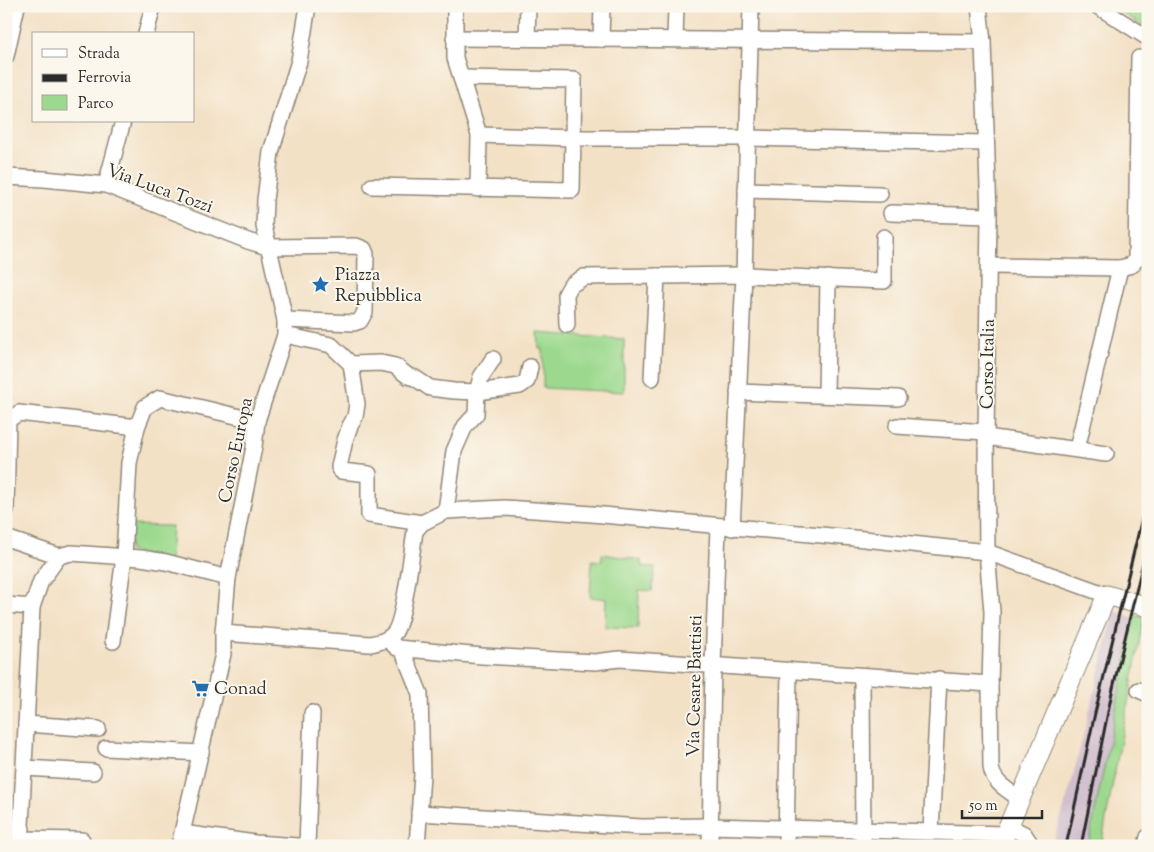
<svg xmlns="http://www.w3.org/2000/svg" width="1154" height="852" viewBox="0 0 1154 852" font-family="'Sorts Mill Goudy',serif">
	<rect width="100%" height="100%" fill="#fbf7ec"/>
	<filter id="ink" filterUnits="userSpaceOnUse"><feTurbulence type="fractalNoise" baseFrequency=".02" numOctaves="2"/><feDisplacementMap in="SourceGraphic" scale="10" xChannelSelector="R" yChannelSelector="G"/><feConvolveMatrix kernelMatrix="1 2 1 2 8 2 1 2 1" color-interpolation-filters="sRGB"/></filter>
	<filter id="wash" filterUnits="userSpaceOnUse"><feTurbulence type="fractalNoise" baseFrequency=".0096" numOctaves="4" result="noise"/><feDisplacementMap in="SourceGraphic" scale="20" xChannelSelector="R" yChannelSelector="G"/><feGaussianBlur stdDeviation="1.12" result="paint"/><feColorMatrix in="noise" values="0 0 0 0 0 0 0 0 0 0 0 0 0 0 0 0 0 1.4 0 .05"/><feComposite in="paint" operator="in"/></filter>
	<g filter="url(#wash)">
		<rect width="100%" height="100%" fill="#f3e1c6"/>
		<!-- industrial -->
		<polygon fill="#d0bdcd" points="1115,611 1134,618 1088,846 1052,846 1070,788"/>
		<!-- green -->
		<g fill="#9cd98e" stroke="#64825c">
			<polygon points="1111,6 1148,6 1148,29"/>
			<polygon points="538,333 624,339 624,392 543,388 543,349 539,349"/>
			<polygon points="130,525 172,526 170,561 129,551"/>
			<polygon points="602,554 641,560 641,566 655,567 652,591 639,590 638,628 605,627 606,599 590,597 592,560 602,561"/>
			<polygon points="1135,615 1144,618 1101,846 1088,846"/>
		</g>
	</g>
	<g filter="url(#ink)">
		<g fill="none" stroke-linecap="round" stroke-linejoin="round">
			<defs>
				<g id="minor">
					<polyline points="455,6 455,58 479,135 478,189"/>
					<path d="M979 6 983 42 989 216 986 437 987 552 992 612 990 684 991 767C993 783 1008 790 1020 799"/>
					<polyline points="1097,6 1148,38"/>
					<polyline points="146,34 153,6"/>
					<polyline points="454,38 983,42"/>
					<polyline points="527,38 528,6"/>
					<polyline points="601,39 602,6"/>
					<polyline points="675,39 676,6"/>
					<polyline points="6,56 17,6"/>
					<polyline points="479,135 574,138 747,138 986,143"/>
					<polyline points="6,177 44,179 106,185 248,241 267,247 356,246 364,249 366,254 365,312 360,321 354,323 285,320"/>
					<polyline points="106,185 123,121"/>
					<polyline points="372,186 572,190 574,80 461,78"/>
					<polyline points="746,190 880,194"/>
					<polyline points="891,213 989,216"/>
					<polyline points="989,266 1120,268 1132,265 1136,259 1139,58"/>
					<polyline points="567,325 566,294 571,285 584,277 744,275 884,281 884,237"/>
					<polyline points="285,335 331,345 351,364 357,404 355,417 350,426 345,440 339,467 341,471 369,474 369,515 422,523"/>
					<polyline points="351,364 381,363 395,366 408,376 415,378 430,388 454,391 477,392 520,386 527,381 530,367"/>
					<polyline points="652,378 657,276"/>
					<polyline points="738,392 898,398"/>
					<polyline points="826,395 828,278"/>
					<polyline points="897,426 986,432"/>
					<polyline points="986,437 1106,454"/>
					<polyline points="1077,449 1120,268"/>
					<polyline points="6,510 8,420 19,413 137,427"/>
					<polyline points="446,511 454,451 465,426 476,414 477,392 481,377 493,359"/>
					<polyline points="732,528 744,275 751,6"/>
					<polyline points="6,538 59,556 71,553 141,558 166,562 228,578"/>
					<polyline points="6,605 32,607"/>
					<path d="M223 633 370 644C379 642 388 641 394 633 404 622 412 550 415 531L422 523 446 511 505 508 592 514 864 539 987 552 1107 595"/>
					<polyline points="387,639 397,648 482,656 595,662 619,659 990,684"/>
					<polyline points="113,641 124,557 129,463 137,427 145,407 160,398 257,421"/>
					<polyline points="402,649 420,694 422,775 417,846"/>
					<polyline points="862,676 863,846"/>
					<polyline points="1139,690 1148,694"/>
					<polyline points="26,724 98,729"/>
					<polyline points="106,748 201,753"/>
					<polyline points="25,768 93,772"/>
					<polyline points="419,813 642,827 710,826 1005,834"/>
					<polyline points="1008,826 1024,834 1032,846"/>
					<polyline points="6,828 22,829"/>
					<polyline points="931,831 939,679"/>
					<polyline points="20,839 82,840"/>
					<polyline points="181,839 189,834 255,843 298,846"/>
					<polyline points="20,846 32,607 41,581 59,556"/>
					<polyline points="179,846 223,654 223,633 228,578 254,447 257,421 285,335 285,320 264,226 265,200 271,152 299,61 308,6"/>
					<polyline points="307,846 312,713"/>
					<polyline points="710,846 713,665 718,527"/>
					<polyline points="786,846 789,670"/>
					<polyline points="1146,846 1148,837"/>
				</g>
				<polyline id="major" points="1000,846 1107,595 1148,607"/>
			</defs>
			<!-- minor casing -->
			<use href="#minor" stroke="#8f8678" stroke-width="18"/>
			<!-- major casing -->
			<use href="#major" stroke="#8f8678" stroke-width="21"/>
			<!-- minor -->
			<use href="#minor" stroke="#fff" stroke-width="15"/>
			<!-- major -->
			<use href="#major" stroke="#fff" stroke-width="19"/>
			<!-- rail -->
			<g stroke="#2b2b2b" stroke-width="3">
				<polyline points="1066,846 1095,713 1148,493"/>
				<polyline points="1081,846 1111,697 1148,541"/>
			</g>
		</g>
	</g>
	<!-- icons -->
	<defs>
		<symbol id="sight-bare" viewBox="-9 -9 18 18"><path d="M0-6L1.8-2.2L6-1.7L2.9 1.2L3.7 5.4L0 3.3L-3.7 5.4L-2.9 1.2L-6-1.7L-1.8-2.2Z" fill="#1f6fb2" stroke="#fbf7ec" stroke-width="2.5" paint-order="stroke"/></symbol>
		<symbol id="supermarket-bare" viewBox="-9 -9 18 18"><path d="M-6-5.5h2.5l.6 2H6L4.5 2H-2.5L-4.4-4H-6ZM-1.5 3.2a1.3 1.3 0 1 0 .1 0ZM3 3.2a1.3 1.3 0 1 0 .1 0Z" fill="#1f6fb2" stroke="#fbf7ec" stroke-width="2.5" paint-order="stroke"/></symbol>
	</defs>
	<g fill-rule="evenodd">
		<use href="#sight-bare" x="308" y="272" width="25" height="25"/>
		<use href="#supermarket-bare" x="188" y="676" width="25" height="25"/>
	</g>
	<g text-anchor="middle" stroke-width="4" stroke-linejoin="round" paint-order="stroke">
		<!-- street labels -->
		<g font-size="18" fill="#2b2b2b" stroke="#fbf7ec">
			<text transform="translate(160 188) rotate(20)" y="6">Via Luca Tozzi</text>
			<text transform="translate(987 364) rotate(-89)" y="6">Corso Italia</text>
			<text transform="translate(235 450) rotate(-78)" y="6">Corso Europa</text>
			<text transform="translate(694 686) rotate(-89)" y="6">Via Cesare Battisti</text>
		</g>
		<!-- poi labels -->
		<g font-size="18" fill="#2b2b2b" stroke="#fbf7ec" text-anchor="start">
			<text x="335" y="280">Piazza<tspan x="335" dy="21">Repubblica</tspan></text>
			<text x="214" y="694">Conad</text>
		</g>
	</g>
	<!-- margin -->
	<rect width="1154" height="852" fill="none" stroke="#fbf7ec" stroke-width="25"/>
	<!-- legend -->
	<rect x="32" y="32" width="162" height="90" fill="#fbf7ec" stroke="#a8a59f"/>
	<rect x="42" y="49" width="25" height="8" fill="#ffffff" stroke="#a8a59f"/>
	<text x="78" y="58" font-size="15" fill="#2b2b2b">Strada</text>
	<rect x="42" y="74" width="25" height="8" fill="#2b2b2b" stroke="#a8a59f"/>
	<text x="78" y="82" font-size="15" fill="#2b2b2b">Ferrovia</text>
	<rect x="42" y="95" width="25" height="15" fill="#9cd98e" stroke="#a8a59f"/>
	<text x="78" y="108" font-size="15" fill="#2b2b2b">Parco</text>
	<!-- scale -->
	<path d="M962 810v8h80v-8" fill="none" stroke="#2b2b2b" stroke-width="2.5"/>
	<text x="969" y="810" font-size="15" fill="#2b2b2b" stroke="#fbf7ec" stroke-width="4" paint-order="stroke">50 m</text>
</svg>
